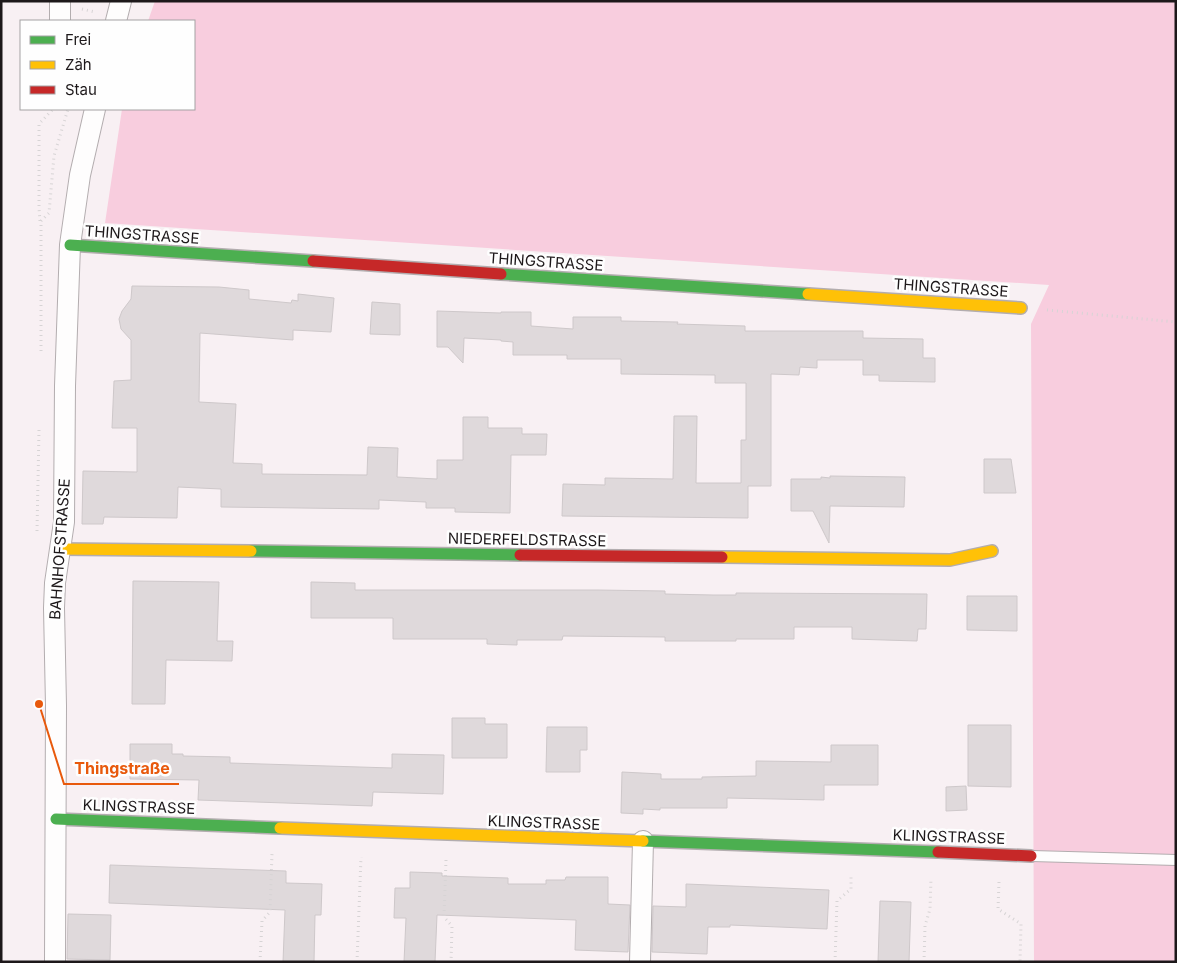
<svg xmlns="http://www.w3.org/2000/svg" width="1177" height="963" viewBox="0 0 1177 963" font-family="Inter,sans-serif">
	<rect width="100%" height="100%" fill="#f8f0f3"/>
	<!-- green -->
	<polygon fill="#f8cdde" points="155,1 1176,1 1176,962 1034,962 1031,324 1049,285 105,223 122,109 194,109 194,21 148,21"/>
	<!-- building -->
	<g fill="#dfd9db" stroke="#cec8ca">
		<polygon points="132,286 219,287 249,290 249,299 291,303 292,300 298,301 298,294 334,298 331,332 293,330 293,340 200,333 199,402 236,404 233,463 262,464 262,474 367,475 368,447 398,448 397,477 437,479 437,460 463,460 463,417 488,417 488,428 522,428 522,434 547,434 546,455 511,455 510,513 455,512 455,508 426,508 426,502 379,500 379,509 221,507 221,489 178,487 177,518 104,517 103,524 82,524 83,471 137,472 137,428 112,428 114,381 131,380 131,340 121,329 119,319 122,311 131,299"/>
		<polygon points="372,302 400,304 400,335 370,334"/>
		<polygon points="437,311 501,313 501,312 531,312 531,326 573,329 573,317 621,317 621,321 678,322 677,324 745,326 745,331 863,331 863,338 923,339 923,358 935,358 935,382 879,381 879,375 863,375 863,360 817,360 817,368 800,367 799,375 771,374 771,486 748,486 748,518 562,516 563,484 605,485 605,478 673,479 674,416 697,416 696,483 741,483 741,440 746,440 746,383 715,383 715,375 621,374 621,359 567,359 567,355 513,355 513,342 501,341 501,340 464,338 463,363 448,347 437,347"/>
		<polygon points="984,459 1011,459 1016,493 984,493"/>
		<polygon points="830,476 905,477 904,507 830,506 829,543 813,511 791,511 791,479 821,479 821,477 830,478"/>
		<polygon points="133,581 219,582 217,641 233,641 232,661 166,660 165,704 132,704"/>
		<polygon points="311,582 355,583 355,590 597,590 665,591 665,594 713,595 736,595 736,593 927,594 926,629 918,629 917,641 852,639 852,627 794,627 794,639 736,639 736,641 665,641 665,637 563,636 562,640 517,640 517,645 487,644 487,639 393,639 393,618 311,618"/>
		<polygon points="967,596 1017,596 1017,631 967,630"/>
		<polygon points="452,718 485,718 485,724 507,724 507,758 452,758"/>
		<polygon points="968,725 1011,725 1011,787 968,786"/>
		<polygon points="547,727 587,727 587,750 580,750 580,772 546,772"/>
		<polygon points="130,744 172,744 172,754 183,754 183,756 230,757 230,763 392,768 392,754 444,755 443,794 373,792 372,806 198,800 199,780 130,779"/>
		<polygon points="831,745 878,745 878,785 824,785 824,800 727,798 727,808 660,808 660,810 643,809 643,814 621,813 622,772 661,774 661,779 702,779 702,777 756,776 756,761 831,762"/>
		<polygon points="966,786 967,810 946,811 946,787"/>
		<polygon points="110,865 286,871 286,883 322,884 321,915 315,915 314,962 283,962 285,910 109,903"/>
		<polygon points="410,872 442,873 442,876 508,878 508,884 546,884 546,880 565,880 566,877 608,877 608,904 630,905 628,952 575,950 576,920 437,915 435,962 404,962 406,918 394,918 395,888 410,888"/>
		<polygon points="686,884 829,890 827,929 730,925 730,927 708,927 707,954 652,952 653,906 686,907"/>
		<polygon points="880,901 911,902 909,962 878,962"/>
		<polygon points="68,914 111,915 110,960 67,959"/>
	</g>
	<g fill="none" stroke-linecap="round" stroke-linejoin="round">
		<defs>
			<polyline id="lane" points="1032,856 1176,860"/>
			<g id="street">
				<polyline points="60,1 60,21"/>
				<polyline points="116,21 121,1"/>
				<polyline points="55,962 56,706 54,608 55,583 64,522 65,386 70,245 80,175 95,109"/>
				<polyline points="640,962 643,841"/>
			</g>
			<g id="fast">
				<polyline points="70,245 313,261"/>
				<polyline points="501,274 808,294"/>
				<polyline points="251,551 520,555"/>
				<polyline points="56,819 280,828"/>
				<polyline points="643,841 938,852"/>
			</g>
			<g id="slow">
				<polyline points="808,294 1021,308"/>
				<polyline points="61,549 251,551"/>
				<polyline points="722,557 950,560 992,551"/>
				<polyline points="280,828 643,841"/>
			</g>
			<g id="jam">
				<polyline points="313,261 501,274"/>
				<polyline points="520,555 722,557"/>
				<polyline points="938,852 1031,856"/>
			</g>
		</defs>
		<!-- lane casing -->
		<use href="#lane" stroke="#b3adaf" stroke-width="12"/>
		<!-- street casing -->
		<use href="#street" stroke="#b3adaf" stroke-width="22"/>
		<!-- fast casing -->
		<use href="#fast" stroke="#b3adaf" stroke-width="14"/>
		<!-- slow casing -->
		<use href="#slow" stroke="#b3adaf" stroke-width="14"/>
		<!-- jam casing -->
		<use href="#jam" stroke="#b3adaf" stroke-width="14"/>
		<!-- path -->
		<g stroke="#d7d4d5" stroke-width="3" stroke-dasharray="1 4" stroke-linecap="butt">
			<polyline points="82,9 95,12"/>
			<polyline points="40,221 39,208 39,124 53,109"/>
			<polyline points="1047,310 1176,322"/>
			<polyline points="41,351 41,221 49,213 54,156 68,109"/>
			<polyline points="37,531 39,430"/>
			<polyline points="446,860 444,917 452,926 451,962"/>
			<polyline points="999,882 998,909 1021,924 1020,962"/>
			<polyline points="260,962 262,921 270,912 272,854"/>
			<polyline points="357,962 361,857"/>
			<polyline points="835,962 837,901 851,889 851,877"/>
			<polyline points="924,962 925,926 930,909 931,878"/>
		</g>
		<!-- lane -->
		<use href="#lane" stroke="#fefdfd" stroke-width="10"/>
		<!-- street -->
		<use href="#street" stroke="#fefdfd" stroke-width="20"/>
		<!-- fast -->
		<use href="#fast" stroke="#4caf50" stroke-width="11"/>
		<!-- slow -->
		<use href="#slow" stroke="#ffc107" stroke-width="11"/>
		<!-- jam -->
		<use href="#jam" stroke="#c62828" stroke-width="11"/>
	</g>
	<g text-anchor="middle" stroke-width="5" stroke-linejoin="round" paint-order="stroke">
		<!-- street labels -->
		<g font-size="15" fill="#1d181a" stroke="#fefefe">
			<text transform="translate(142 235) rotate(4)" y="5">THINGSTRASSE</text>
			<text transform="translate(546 262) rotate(4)" y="5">THINGSTRASSE</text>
			<text transform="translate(951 288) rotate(4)" y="5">THINGSTRASSE</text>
			<text transform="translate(527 540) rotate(1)" y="5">NIEDERFELDSTRASSE</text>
			<text transform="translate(60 549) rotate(-86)" y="5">BAHNHOFSTRASSE</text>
			<text transform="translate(139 807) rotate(2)" y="5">KLINGSTRASSE</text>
			<text transform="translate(544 823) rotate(2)" y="5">KLINGSTRASSE</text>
			<text transform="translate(949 837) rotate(2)" y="5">KLINGSTRASSE</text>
		</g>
	</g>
	<!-- callouts -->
	<path fill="none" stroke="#e8590c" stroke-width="2" d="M39 704L64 784H179"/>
	<circle fill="#e8590c" stroke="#fefefe" stroke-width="2" cx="39" cy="704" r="5"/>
	<g font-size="16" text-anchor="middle" font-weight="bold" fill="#e8590c" stroke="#fefefe" stroke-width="5" stroke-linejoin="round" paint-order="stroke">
		<text x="122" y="774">Thingstraße</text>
	</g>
	<!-- border -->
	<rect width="1177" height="963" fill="none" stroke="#1d181a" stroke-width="5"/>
	<!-- legend -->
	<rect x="20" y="20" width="175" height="90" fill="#fefefe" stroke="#a4a2a3"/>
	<rect x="30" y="36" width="25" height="8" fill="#4caf50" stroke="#a4a2a3"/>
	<text x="65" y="45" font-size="15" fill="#1d181a">Frei</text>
	<rect x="30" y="61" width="25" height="8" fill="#ffc107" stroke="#a4a2a3"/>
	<text x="65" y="70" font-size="15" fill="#1d181a">Zäh</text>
	<rect x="30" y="86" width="25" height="8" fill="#c62828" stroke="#a4a2a3"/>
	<text x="65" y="95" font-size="15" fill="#1d181a">Stau</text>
</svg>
